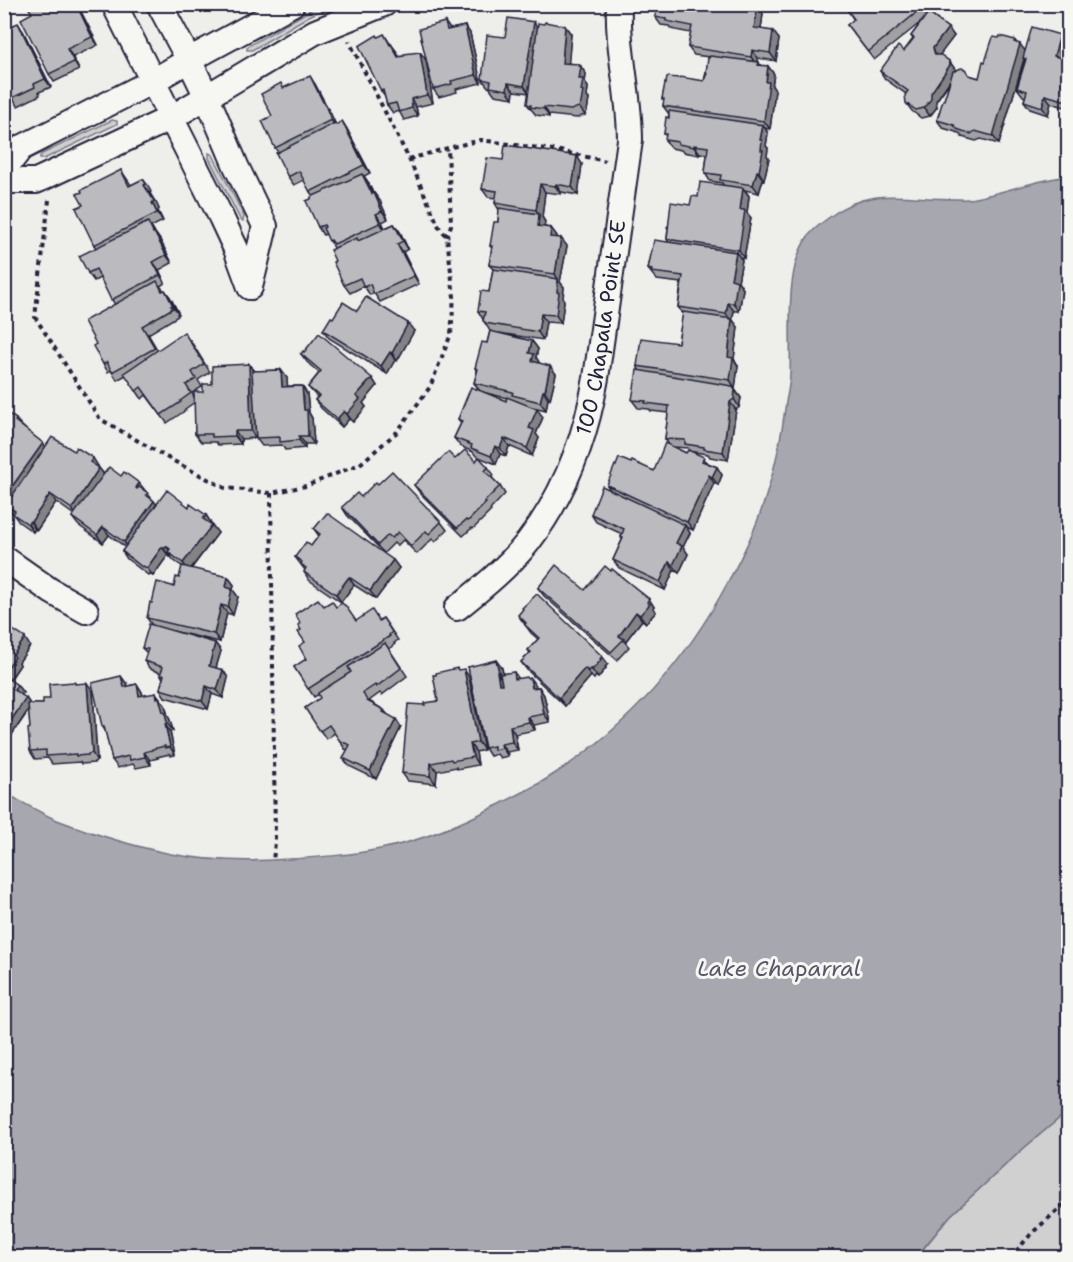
<svg xmlns="http://www.w3.org/2000/svg" width="1073" height="1262" viewBox="0 0 1073 1262" font-family="'Shantell Sans',sans-serif">
	<rect width="100%" height="100%" fill="#eeeeeb"/>
	<filter id="ink" filterUnits="userSpaceOnUse"><feTurbulence type="fractalNoise" baseFrequency=".0167" numOctaves="2"/><feDisplacementMap in="SourceGraphic" scale="12" xChannelSelector="R" yChannelSelector="G"/><feConvolveMatrix kernelMatrix="1 2 1 2 8 2 1 2 1" color-interpolation-filters="sRGB"/></filter>
	<g filter="url(#ink)">
		<!-- green -->
		<g fill="#d0d0d1" stroke="#797986" stroke-width="1.5">
			<polygon points="319,5 334,5 309,16 252,50 247,50 247,48 250,45"/>
			<polygon points="112,120 117,121 117,124 44,159 40,159 40,156 42,154"/>
			<polygon points="209,153 213,155 244,216 243,221 240,219 209,158"/>
			<polygon points="1068,1111 1068,1257 916,1258 950,1216 1024,1148"/>
		</g>
		<!-- water -->
		<path fill="#a7a7af" stroke="#727281" stroke-width="1.5" d="M1068 176V1111L1024 1148 950 1216 916 1257H5V793C22 802 39 812 57 820 94 834 132 846 171 854 209 861 251 862 289 859 321 857 353 855 385 848 423 840 461 824 496 806 513 797 531 789 548 778 625 730 684 664 727 584 742 556 757 527 766 496 776 465 782 434 786 402 788 392 790 383 790 373 792 333 783 268 809 235 815 228 824 221 831 216 869 186 908 199 953 199 960 199 967 200 975 198 1006 192 1036 180 1068 176Z"/>
		<g fill="none" stroke-linecap="round" stroke-linejoin="round">
			<defs>
				<g id="street">
					<polyline points="114,4 221,217 236,249 250,287"/>
					<polyline points="159,4 189,60 207,97 236,166 265,226 250,287"/>
					<polyline points="4,170 21,148 153,81 189,60 292,4"/>
					<polyline points="4,181 36,181 171,118 315,32 384,4"/>
					<polyline points="4,558 51,591 86,611"/>
					<path id="s1" d="M457 608C482 588 508 567 528 542 565 494 586 437 596 378L630 140C630 94 617 50 619 4"/>
				</g>
			</defs>
			<!-- street casing -->
			<use href="#street" stroke="#22223b" stroke-width="28"/>
			<!-- path -->
			<g stroke="#22223b" stroke-width="4" stroke-dasharray="4.5 4.5" stroke-linecap="butt">
				<polyline points="409,159 448,148 481,140 560,151 605,161"/>
				<polyline points="49,200 35,317 100,419 166,457 225,488 271,493 306,486 360,464 397,432 430,387 451,334 454,297 447,237 439,227 409,159 349,41"/>
				<polyline points="447,237 451,225 448,148"/>
				<polyline points="271,493 275,842 273,861"/>
				<polyline points="1010,1258 1033,1232 1068,1201"/>
			</g>
			<!-- street -->
			<use href="#street" stroke="#f6f6f2" stroke-width="24"/>
		</g>
		<!-- wall -->
		<g fill="#a1a1a4" stroke="#22223b" stroke-width="1.5" fill-rule="evenodd">
			<polygon points="77,4 98,45 73,57 79,70 54,82 49,74"/>
			<polygon points="857,4 929,4 934,11 930,14 948,28 954,36 939,55 949,61 955,69 955,71 979,78 985,62 1016,43 1025,51 1066,43 1061,58 1068,60 1068,108 1051,103 1048,115 1030,109 1024,101 1025,97 1023,96 1017,88 1025,61 1024,59 999,144 981,139 976,141 962,137 959,133 943,128 937,120 944,100 950,82 936,101 937,107 930,116 921,118 912,111 906,103 906,94 885,79 880,71 904,51 913,39 911,36 921,22 874,60 847,25 854,20 848,11"/>
			<path d="M763 14 761 29 779 39 776 61 758 58 757 62 774 74 772 86 775 90 770 129 765 128 768 133 766 146 768 148 767 156 769 158 764 180 763 179 759 193 745 190 749 196 747 213 751 218 744 258 739 257 742 260 738 281 743 289 739 311H734L732 319 738 327 734 359 738 366 735 388H734L741 398 739 407 736 410 728 460 710 457 708 454 694 452 708 463 717 467 722 475 718 485 714 483 693 530 686 527 690 533 683 547 688 554 679 573 674 570 665 590 619 568 613 560 622 540 621 537 622 534 596 522 591 514 611 491 607 485 631 463 654 471 670 446 665 439 668 413 651 411 649 409 638 408 632 400 640 371 637 366 678 343 683 314 678 307 681 283 657 280 648 269 652 252 669 243 667 239 668 228 667 227 698 197 724 186 722 183 710 181 705 173 707 154 700 153 699 155 683 152 681 150 671 148 665 140 666 136 664 134 669 114 663 106 664 101 662 99 666 84 679 78 704 81 709 57 694 55 688 47 691 33 671 29 669 26 661 25 655 17ZM673 447 688 448 689 450 686 453Z"/>
			<polygon points="445,22 450,29 465,26 470,33 481,83 456,89 457,92 439,97 433,89"/>
			<polygon points="565,26 571,34 568,63 580,66 586,74 585,83 588,87 587,97 589,99 587,111 585,115 577,118 549,115 549,117 536,115 527,104 529,93 514,91 513,98 495,95 490,88 488,87 482,79 505,37 538,28"/>
			<polygon points="4,29 23,31 51,87 39,92 40,95 18,106 10,93 4,95"/>
			<polygon points="391,44 399,57 420,52 426,60 433,103 416,107 418,116 404,120 399,111 393,113 387,105 385,97 381,91"/>
			<polygon points="315,84 325,103 329,110 336,125 342,121 347,129 370,173 364,176 368,182 373,193 374,193 380,201 388,219 382,222 385,228 394,224 400,232 408,249 403,252 419,284 380,302 374,293 370,295 364,286 350,293 344,285 335,261 334,248 326,234 323,235 318,227 311,199 313,196 304,180 294,185 288,177 278,152 275,148 272,116"/>
			<path d="M503 160 582 164 578 195 561 192V194L545 192 542 217 545 222 544 227 551 228 557 236 556 238 567 246 560 282 564 287 563 298 564 301 561 323 546 322 543 340 499 333 532 341 538 349 536 357 539 363 556 374 550 399H548L546 410 528 406 543 417 536 434 539 438 532 456 509 446 506 456 500 454 496 464 476 456 473 452 460 446 454 438 461 423 458 419 480 391 474 383 477 371 475 368 487 343 490 331 478 311 489 292 493 269 489 265 492 248 490 246 498 222 499 210 495 203 496 198 488 197 482 189ZM482 392 507 398 506 401Z"/>
			<polygon points="121,170 131,185 143,179 149,187 151,192 150,193 159,209 158,211 163,221 151,227 160,240 172,263 159,270 165,283 160,286 170,297 179,314 177,314 178,316 148,334 158,351 190,340 210,372 198,380 202,387 192,393 194,397 203,392 212,384 249,364 254,371 281,370 287,378 287,386 302,386 307,394 309,413 312,418 314,444 305,444 305,448 285,450 282,445 262,446 256,438 241,439 241,444 218,445 216,442 201,442 195,434 195,402 185,409 186,410 167,423 146,395 142,399 126,375 117,380 111,370 108,372 103,364 96,344 115,305 100,278 94,281 88,273 96,248 94,245 83,205"/>
			<polygon points="357,311 414,331 397,361 395,360 387,374 329,338 323,330 333,318"/>
			<polygon points="301,354 372,378 377,386 363,403 366,407 353,422 349,419 342,427 321,408 315,400 317,397 308,387 319,373 307,362"/>
			<polygon points="4,411 16,419 21,425 45,447 74,451 98,466 98,467 104,474 121,476 139,483 156,504 189,507 206,515 211,523 211,524 218,533 191,569 228,577 234,585 233,590 238,597 233,615 227,613 220,642 173,631 215,643 221,651 216,668 223,670 228,678 223,698 212,694 208,709 165,697 160,689 163,678 160,675 161,673 150,669 144,661 147,653 142,648 152,625 147,618 152,603 174,587 179,578 183,567 173,560 171,556 170,557 168,555 153,576 149,574 148,575 127,559 122,551 125,547 109,535 103,543 78,525 72,517 74,515 56,502 37,530 35,529 33,532 19,522 6,505 8,501 4,499"/>
			<polygon points="455,459 476,461 488,467 494,475 492,478 500,486 505,494 490,510 491,511 473,529 472,528 463,536 420,493 414,485"/>
			<polygon points="378,484 441,522 447,530 435,542 432,539 417,554 403,540 397,546 394,543 384,553 347,515 342,507 361,497"/>
			<polygon points="314,529 393,560 399,568 376,599 354,585 341,602 309,580 304,572 305,570 295,557 311,546 319,536"/>
			<polygon points="611,571 649,599 654,607 653,608 656,612 646,623 642,620 625,642 629,647 617,660 544,596 538,588 585,590"/>
			<polygon points="324,606 336,607 356,621 379,620 383,618 398,640 394,643 395,644 389,649 407,676 382,695 380,693 369,701 384,710 388,715 401,727 376,779 349,766 343,758 348,750 345,749 335,733 326,739 305,708 320,698 319,694 314,697 294,667 306,659 305,642 301,630"/>
			<polygon points="518,615 608,664 605,667 606,668 598,678 596,676 594,679 591,676 565,706 527,670 521,662 530,653 528,650 538,639 531,633"/>
			<polygon points="4,624 30,646 19,662 20,665 10,680 17,685 23,693 21,695 26,698 30,704 43,704 74,682 76,684 93,691 97,761 94,762 94,763 81,764 80,762 52,764 48,758 35,759 30,751 30,728 29,710 11,736 4,731"/>
			<polygon points="468,667 502,668 503,674 514,672 519,679 528,679 536,687 539,687 544,695 550,722 534,725 535,730 515,734 518,750 507,752 508,756 500,758 497,754 490,756 485,748"/>
			<polygon points="458,670 469,677 484,750 476,752 478,765 457,769 456,767 437,771 436,784 408,781 402,773 438,701"/>
			<polygon points="127,684 127,686 137,684 142,692 143,696 156,693 165,705 168,716 170,720 173,731 170,732 175,755 170,756 170,754 157,757 158,758 150,760 151,765 136,768 133,764 118,768 112,760 106,732 102,726"/>
		</g>
		<!-- shaded-wall -->
		<g fill="#838386" stroke="#22223b" stroke-width="1.5">
			<polygon points="76,4 77,4 98,45 92,37"/>
			<polygon points="758,6 763,14 760,36 754,28"/>
			<polygon points="534,22 539,30 530,94 524,86"/>
			<polygon points="18,23 23,31 51,87 45,79"/>
			<polygon points="465,26 470,33 481,83 476,75"/>
			<polygon points="565,26 571,34 568,70 562,63"/>
			<polygon points="948,28 954,36 939,56 935,55 933,48"/>
			<polygon points="773,31 779,39 776,61 770,53"/>
			<polygon points="384,34 394,50 391,44 397,52 403,65"/>
			<polygon points="1060,35 1066,43 1060,64 1054,56"/>
			<polygon points="1015,40 1019,47 1020,44 1026,52 999,144 993,136"/>
			<polygon points="67,49 73,57 79,70 74,62"/>
			<polygon points="752,50 758,58 757,65 751,57"/>
			<polygon points="420,52 426,60 433,103 427,95"/>
			<polygon points="949,61 955,69 955,73 936,101 937,107 930,116 924,108 931,93"/>
			<polygon points="579,64 586,74 585,83 588,87 587,97 589,99 587,111 585,115 579,107 581,91 579,79"/>
			<polygon points="768,66 774,74 772,86 775,90 770,129 764,121 766,82"/>
			<polygon points="310,76 315,84 325,103 329,110 337,128 331,120"/>
			<polygon points="508,83 514,91 513,98 507,90"/>
			<polygon points="1045,95 1051,103 1048,115 1042,107"/>
			<polygon points="411,99 416,107 418,116 412,108"/>
			<polygon points="544,107 549,115 549,117 544,109"/>
			<polygon points="342,121 347,129 370,173 364,165"/>
			<polygon points="763,125 768,133 766,146 768,148 767,156 769,158 764,180 759,172 761,150 760,140"/>
			<polygon points="694,145 700,153 699,155 694,147"/>
			<polygon points="577,156 582,164 578,195 572,187"/>
			<polygon points="757,171 763,179 759,193 753,185"/>
			<polygon points="362,174 368,182 377,202 372,194"/>
			<polygon points="540,184 545,192 542,217 545,222 543,234 538,226 539,215 536,210"/>
			<polygon points="556,184 561,192 561,194 555,186"/>
			<polygon points="144,185 157,204 159,209 158,211 163,221 157,213"/>
			<polygon points="743,188 749,196 747,213 751,218 744,258 739,250 740,210"/>
			<polygon points="374,193 380,201 388,219 382,211"/>
			<polygon points="376,214 382,222 386,231 380,223"/>
			<polygon points="394,224 400,232 408,249 403,241"/>
			<polygon points="551,228 557,236 555,245 550,237"/>
			<polygon points="154,232 160,240 172,263 166,255"/>
			<polygon points="561,238 567,246 560,282 564,287 563,298 564,301 561,323 556,315 558,279 555,274"/>
			<polygon points="397,244 403,252 419,284 414,276"/>
			<polygon points="736,252 742,260 738,281 743,289 739,311 734,303 731,279"/>
			<polygon points="153,262 159,270 165,283 160,275"/>
			<polygon points="165,290 170,297 179,314 173,306"/>
			<polygon points="728,303 734,311 732,322 726,314"/>
			<polygon points="541,314 546,322 543,340 538,332"/>
			<polygon points="732,319 738,327 734,359 738,366 735,388 730,380 728,357"/>
			<polygon points="408,323 414,331 397,361 392,353"/>
			<polygon points="532,341 538,349 536,357 539,362 538,369 532,361 529,353"/>
			<polygon points="390,352 395,360 387,374 381,366"/>
			<polygon points="249,364 254,372 256,439 251,431"/>
			<polygon points="550,366 556,374 550,399 545,391"/>
			<polygon points="281,370 287,378 288,395 282,387"/>
			<polygon points="372,378 377,386 363,403 366,407 353,422 347,414 356,396"/>
			<polygon points="302,386 307,394 309,413 312,418 314,444 308,436 304,410"/>
			<polygon points="735,390 741,398 739,407 734,399"/>
			<polygon points="543,391 548,399 546,410 540,402"/>
			<polygon points="730,402 736,410 728,460 723,452"/>
			<polygon points="537,409 543,417 536,434 539,438 532,456 527,448 529,428"/>
			<polygon points="344,411 349,419 342,427 337,419"/>
			<polygon points="235,431 241,439 241,444 235,436"/>
			<polygon points="299,436 305,444 305,448 299,440"/>
			<polygon points="504,438 509,446 506,456 500,448"/>
			<polygon points="43,443 48,451 12,503 6,495"/>
			<polygon points="495,446 500,454 496,464 491,456"/>
			<polygon points="93,458 98,466 96,470 90,462"/>
			<polygon points="717,467 722,475 718,485 712,477"/>
			<polygon points="99,468 105,476 77,517 72,509"/>
			<polygon points="709,475 714,483 693,530 687,522"/>
			<polygon points="139,483 145,491 136,488"/>
			<polygon points="50,494 56,502 37,530 31,522"/>
			<polygon points="154,501 160,509 129,550 124,542"/>
			<polygon points="206,515 211,523 209,527 203,519"/>
			<polygon points="30,521 35,529 33,532 28,524"/>
			<polygon points="212,525 218,533 189,571 183,563"/>
			<polygon points="685,525 690,533 683,547 688,554 679,573 673,565 676,543"/>
			<polygon points="103,527 109,535 103,543 97,535"/>
			<polygon points="166,546 172,554 168,552 171,556 170,557 164,549"/>
			<polygon points="162,547 168,555 153,576 147,568"/>
			<polygon points="393,560 399,568 376,599 370,591"/>
			<polygon points="669,562 674,570 665,590 660,582"/>
			<polygon points="228,577 234,585 233,590 238,597 233,615 228,607 226,587"/>
			<polygon points="349,577 354,585 341,602 336,594"/>
			<polygon points="649,599 654,607 653,608 656,612 646,623 640,615"/>
			<polygon points="221,605 227,613 220,642 214,634"/>
			<polygon points="4,607 10,614 4,622"/>
			<polygon points="636,612 642,620 625,642 619,636"/>
			<polygon points="25,638 30,646 19,662 20,665 8,682 4,677 4,672 13,655"/>
			<polygon points="215,643 221,651 214,674 209,666"/>
			<polygon points="602,656 608,664 605,667 606,668 598,678 592,670"/>
			<polygon points="496,660 502,668 504,680 499,672"/>
			<polygon points="585,668 591,676 565,706 559,698"/>
			<polygon points="464,669 469,677 484,750 478,742"/>
			<polygon points="223,670 228,678 223,698 217,690"/>
			<polygon points="497,672 502,680 504,692 499,684"/>
			<polygon points="121,676 127,684 129,695 124,687"/>
			<polygon points="530,678 536,686 538,696 532,688"/>
			<polygon points="87,683 93,691 97,761 92,753"/>
			<polygon points="137,684 142,692 145,704 139,696"/>
			<polygon points="17,685 23,693 19,698 14,690"/>
			<polygon points="206,686 212,694 208,709 202,701"/>
			<polygon points="539,687 544,695 550,722 544,714"/>
			<polygon points="156,693 165,705 168,716 170,720 173,731 167,723 157,698"/>
			<polygon points="26,698 31,706 11,736 6,728"/>
			<polygon points="528,717 534,725 535,730 529,722"/>
			<polygon points="396,719 401,727 376,779 370,771"/>
			<polygon points="165,724 170,732 175,755 170,747"/>
			<polygon points="510,726 515,734 518,750 512,742"/>
			<polygon points="470,744 476,752 478,765 473,757"/>
			<polygon points="501,744 507,752 508,756 502,748"/>
			<polygon points="144,752 150,760 151,765 145,757"/>
			<polygon points="431,763 437,771 436,784 430,776"/>
		</g>
		<!-- building -->
		<g fill="#bbbbbf" stroke="#22223b" stroke-width="1.5">
			<polygon points="33,4 76,4 92,37 67,49 74,62 49,74 21,19 32,13 28,7"/>
			<polygon points="657,4 749,4 758,6 754,28 773,31 770,53 752,50 751,57 688,47 692,26 666,21 666,19 655,17"/>
			<polygon points="857,4 927,4 868,52 847,25 854,19 848,11"/>
			<polygon points="928,13 948,28 933,48 935,55 941,55 949,61 950,65 931,93 931,99 924,108 916,110 906,103 905,95 908,91 880,71 898,46 904,51 914,38 911,36"/>
			<polygon points="508,18 534,22 524,86 508,83 507,90 490,87 491,81 482,79 487,35 505,37"/>
			<polygon points="445,22 447,30 465,26 476,75 451,81 452,84 433,89 419,29"/>
			<polygon points="545,22 565,26 562,63 579,64 578,66 581,66 579,79 583,79 581,91 583,91 581,103 579,107 571,110 544,107 544,109 530,107 531,105 527,104 538,23 544,24"/>
			<polygon points="18,23 45,79 34,84 35,87 12,98 5,84 4,85 4,29"/>
			<polygon points="1032,27 1060,35 1054,56 1068,60 1068,96 1067,101 1045,95 1042,107 1024,101 1027,91 1017,88 1026,59 1023,58"/>
			<polygon points="384,34 390,45 391,44 398,57 404,56 404,54 420,52 427,95 411,99 412,108 399,112 396,103 387,105 383,90 381,91 359,46 377,35 378,37"/>
			<polygon points="1000,36 1015,40 1014,42 1020,44 993,136 975,131 971,134 957,129 954,125 937,120 943,100 944,100 953,71 955,71 961,68 965,69 969,75 979,78 983,61 985,62 993,37 999,38"/>
			<polygon points="710,56 759,62 758,65 768,66 766,82 769,82 764,121 663,106 664,99 662,99 665,83 666,84 667,77 679,78 680,77 704,81 707,73 706,73 708,58 709,58"/>
			<polygon points="310,76 323,102 324,102 331,120 275,148 262,121 272,116 261,94 281,83 283,88"/>
			<polygon points="669,111 763,125 760,140 762,140 761,150 763,150 759,172 757,171 753,185 720,180 721,175 705,173 708,147 694,145 694,147 678,144 678,142 665,140 666,134 664,134 666,117 669,118"/>
			<polygon points="342,121 364,165 310,192 299,171 288,177 276,153 335,123 336,125"/>
			<polygon points="505,145 577,156 572,187 556,184 555,186 540,184 536,210 495,203 497,191 482,189 487,158 503,160"/>
			<polygon points="121,170 129,186 143,179 146,184 144,185 154,201 152,203 157,213 94,245 76,208 83,205 77,194 82,192 81,190"/>
			<polygon points="362,174 372,194 374,193 382,211 376,214 380,223 334,244 331,240 329,241 323,228 325,227 324,225 318,227 306,201 311,199 311,197"/>
			<polygon points="700,182 743,188 740,210 745,210 739,250 667,239 671,202 690,205 692,196 698,197"/>
			<polygon points="499,208 539,214 538,226 551,228 550,237 561,238 555,274 489,265 492,246 490,246 494,222 498,222"/>
			<polygon points="148,222 153,233 154,232 166,255 153,262 160,275 111,300 96,269 88,273 79,256"/>
			<polygon points="394,224 403,241 397,244 414,276 374,294 370,284 364,287 360,278 344,285 333,262 335,261 330,250 357,238 358,241"/>
			<polygon points="654,240 736,252 731,279 737,281 734,303 728,303 726,314 678,307 683,276 651,272 652,270 648,269"/>
			<polygon points="493,269 558,279 557,292 559,293 556,315 541,314 538,332 485,323 485,322 483,321 485,312 478,311 481,291 489,292"/>
			<polygon points="157,281 162,291 165,290 173,306 171,306 173,308 142,326 155,348 112,372 107,362 103,364 93,346 96,344 84,321"/>
			<polygon points="366,297 408,323 392,353 390,352 381,366 323,330 331,317 333,318 343,302 357,311"/>
			<polygon points="683,312 732,319 728,357 733,358 730,380 637,366 641,338 678,343"/>
			<polygon points="490,331 532,341 529,353 534,354 532,361 550,366 545,391 543,391 540,402 512,395 513,392 474,383 478,369 475,368 482,342 487,343"/>
			<polygon points="184,332 204,364 192,372 196,379 186,385 191,393 180,401 181,402 161,415 141,387 136,391 124,373"/>
			<polygon points="319,333 372,378 356,396 360,399 347,414 344,411 337,419 315,400 319,396 308,387 321,371 301,354 303,351 304,352"/>
			<polygon points="249,364 251,431 235,431 235,436 212,437 212,434 195,434 194,392 203,392 203,384 212,384 212,366"/>
			<polygon points="281,370 282,387 302,386 304,410 307,410 308,436 299,436 299,440 280,442 280,437 256,438 252,371"/>
			<polygon points="637,370 732,386 735,390 734,399 730,402 723,452 704,449 704,447 685,444 685,440 665,439 669,406 645,403 646,401 632,400"/>
			<polygon points="471,387 506,401 507,397 537,409 529,428 534,430 527,448 504,438 500,448 495,446 491,456 471,448 472,445 454,438 462,421 458,419"/>
			<polygon points="4,411 16,419 15,421 43,443 6,495 4,494"/>
			<polygon points="52,437 74,451 76,447 93,458 90,462 99,468 72,509 50,494 31,522 30,521 28,524 13,514 15,511 6,505"/>
			<polygon points="665,443 686,453 688,450 704,457 702,461 717,467 712,477 709,475 687,522 607,485 615,465 616,466 619,458 631,463 632,461 654,471"/>
			<polygon points="465,450 476,461 479,457 488,467 485,471 500,486 484,502 486,503 468,521 466,520 457,528 414,485 448,452 455,459"/>
			<polygon points="109,467 121,476 124,472 139,483 136,488 137,489 139,487 148,493 146,495 154,501 124,542 103,527 97,535 72,517"/>
			<polygon points="392,471 441,522 429,534 426,531 411,546 398,532 392,538 388,535 378,545 342,507 357,493 361,497 376,482 378,484"/>
			<polygon points="602,486 685,525 676,543 682,546 673,565 669,562 660,582 613,560 623,538 621,537 624,529 591,514"/>
			<polygon points="167,490 189,507 190,504 206,515 203,519 212,525 183,563 168,552 170,549 166,546 164,549 162,547 147,568 143,566 142,567 122,551"/>
			<polygon points="327,513 393,560 370,591 349,577 336,594 304,572 306,568 301,564 302,562 295,557 306,542 311,546 320,534 314,529"/>
			<polygon points="556,565 585,590 605,566 611,571 612,569 649,599 647,602 650,604 640,615 636,612 619,636 624,639 611,652 538,588"/>
			<polygon points="182,566 228,577 226,587 232,589 228,607 221,605 214,634 147,618 150,602 152,603 157,582 172,586 174,587 176,577 179,578"/>
			<polygon points="537,594 602,656 600,659 601,660 592,670 591,668 588,671 585,668 559,698 521,662 531,652 528,650 539,638 525,625 526,623 518,615 523,609 522,608"/>
			<polygon points="318,599 324,606 332,601 336,607 342,603 344,605 345,605 356,621 372,610 379,621 383,618 392,632 389,635 390,636 308,689 294,667 306,659 299,646 305,642 298,632 301,630 298,625 300,623 295,614"/>
			<polygon points="4,624 25,638 13,655 15,657 4,672"/>
			<polygon points="149,624 215,643 209,666 223,670 217,690 206,686 202,701 160,689 164,675 160,675 163,667 144,661 148,649 142,648"/>
			<polygon points="385,643 401,668 376,687 375,685 363,693 367,701 384,710 383,712 396,719 370,771 343,758 350,745 340,741 329,725 320,731 305,708 320,698 318,693 351,672 348,667"/>
			<polygon points="496,660 499,672 497,672 499,684 502,684 500,674 514,672 515,679 527,677 528,679 530,678 532,688 539,687 544,714 528,717 529,722 510,726 512,742 501,744 502,748 494,750 494,746 485,748 468,667"/>
			<polygon points="457,668 458,670 464,669 478,742 470,744 473,757 452,761 451,759 431,763 430,776 402,773 408,704 425,705 424,703 438,701 433,675 436,675 436,673"/>
			<polygon points="4,676 17,685 14,690 26,698 6,728 4,727"/>
			<polygon points="121,676 124,687 137,684 139,696 156,693 157,698 159,697 163,712 165,712 167,723 165,724 170,747 165,748 165,746 152,749 152,750 144,752 145,757 130,760 129,756 112,760 104,726 102,726 92,683"/>
			<polygon points="74,682 75,684 87,683 92,753 88,754 88,755 76,756 76,754 46,756 46,750 30,751 28,729 30,728 28,704 43,704 43,699 50,699 49,684"/>
		</g>
	</g>
	<g text-anchor="middle" stroke-width="6" stroke-linejoin="round" paint-order="stroke">
		<!-- street labels -->
		<g font-size="21" fill="#22223b" stroke="#f6f6f2">
			<text dy="7" stroke="none"><textPath href="#s1" startOffset="327">100 Chapala Point SE</textPath></text>
		</g>
		<!-- water labels -->
		<g font-size="22" font-style="italic" fill="#575769" stroke="#f6f6f2">
			<text x="779" y="976">Lake Chaparral</text>
		</g>
	</g>
	<!-- margin -->
	<rect width="1073" height="1262" fill="none" stroke="#f6f6f2" stroke-width="24"/>
	<rect x="12" y="12" width="1049" height="1238" fill="none" stroke="#22223b" stroke-width="2" filter="url(#ink)"/>
</svg>
